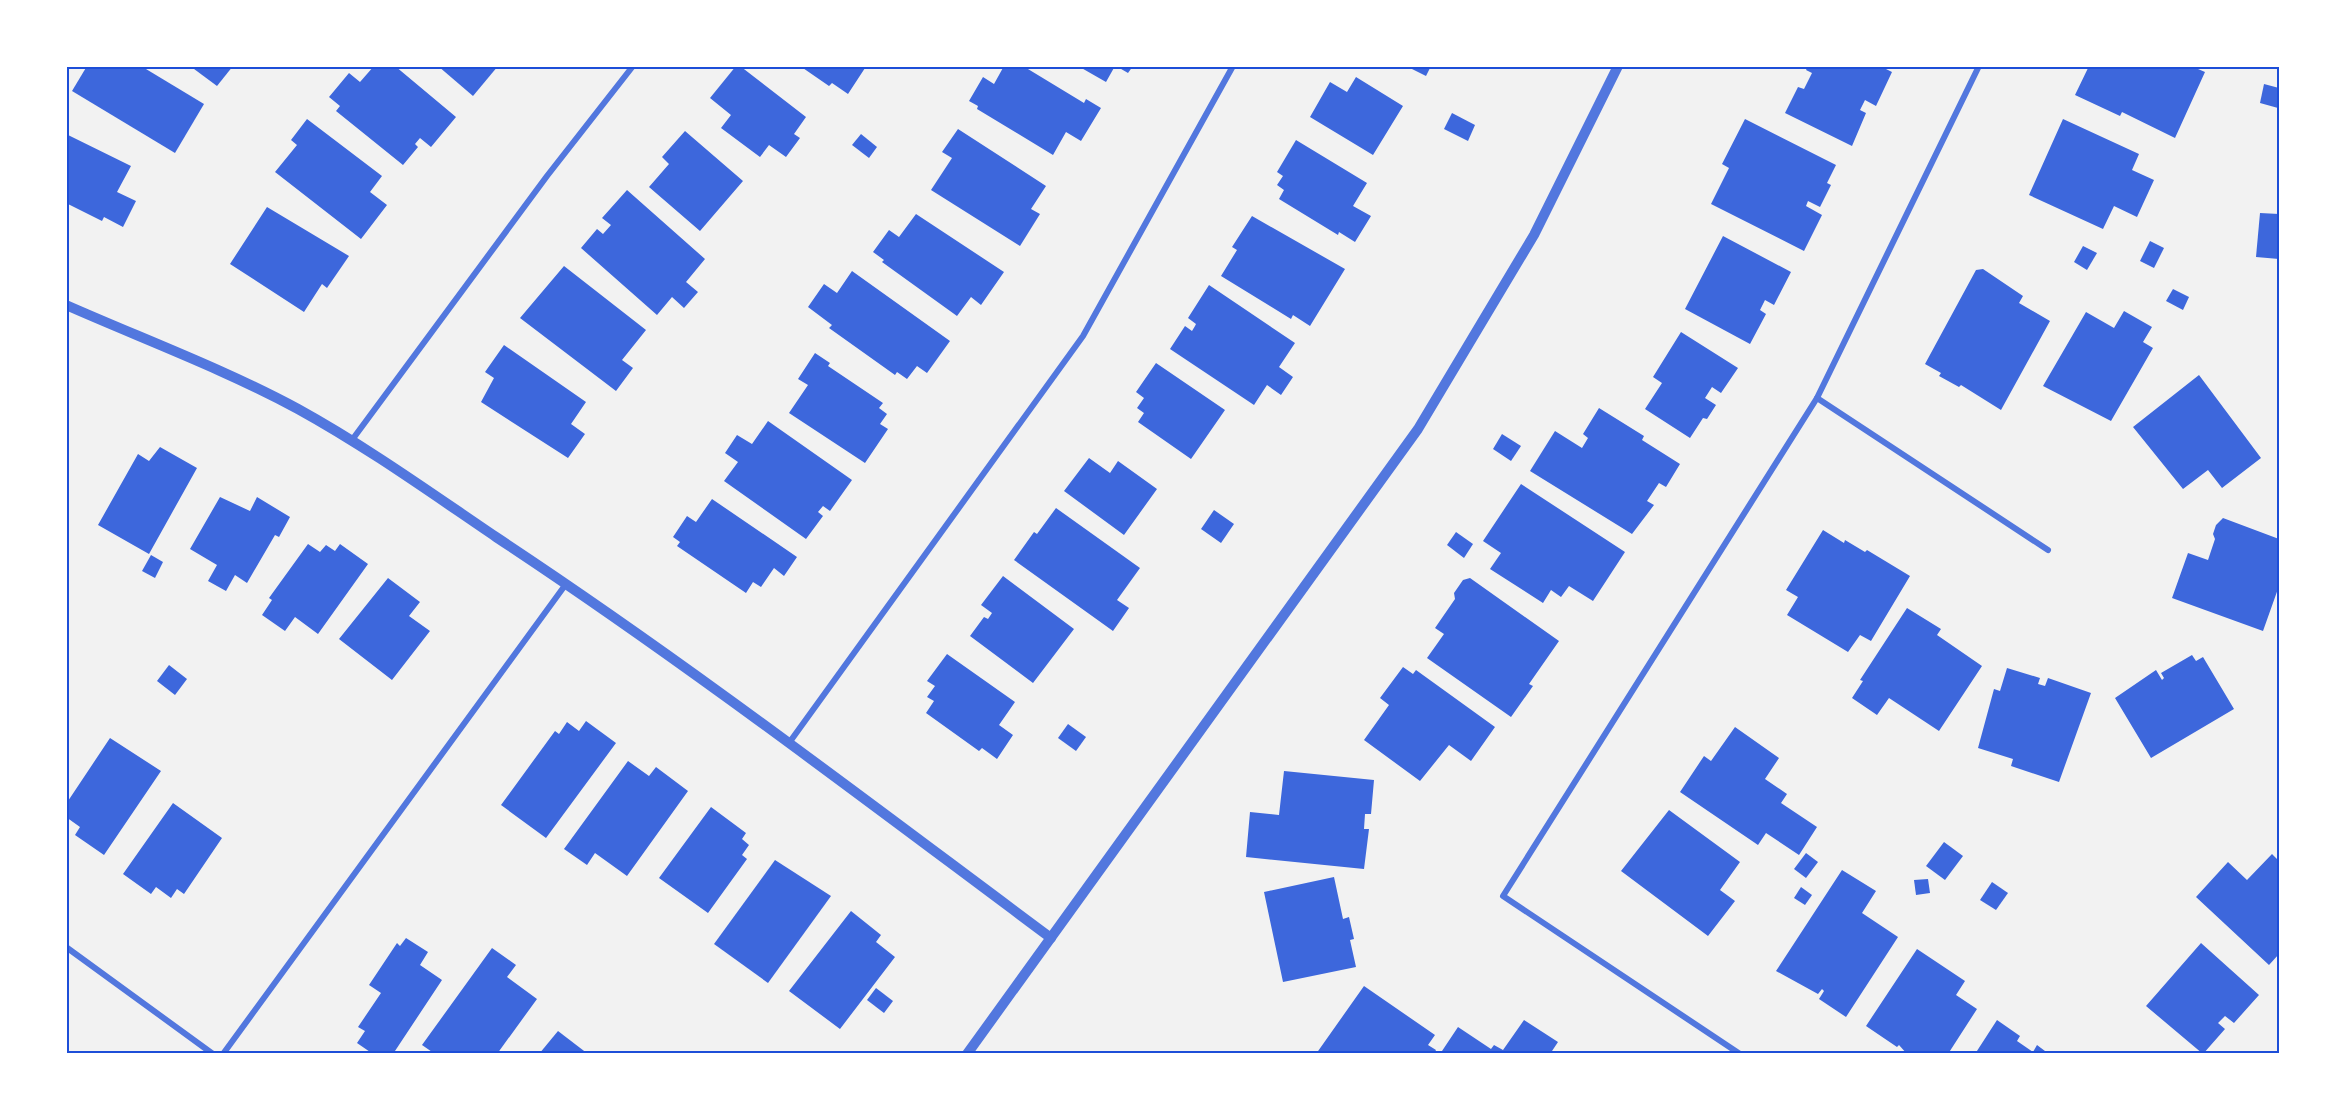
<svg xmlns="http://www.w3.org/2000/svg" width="2345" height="1120" viewBox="0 0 2345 1120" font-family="Commissioner,sans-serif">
	<rect width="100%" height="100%" fill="#f2f2f2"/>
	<!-- building -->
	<g fill="#3d67dc">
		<polygon points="87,66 141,66 204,104 175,153 72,91"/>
		<polygon points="190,66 233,66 217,86"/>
		<polygon points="374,66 395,66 456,117 431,147 420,138 415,144 418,147 403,165 336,111 340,106 329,97 349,73 360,82"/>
		<polygon points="438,66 498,66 473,96"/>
		<polygon points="736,66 740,66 806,117 794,134 800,138 786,157 769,145 760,157 721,128 731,115 710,98"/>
		<polygon points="800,66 862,66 865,68 848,94 832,83 829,86"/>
		<polygon points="1004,66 1023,66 1084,103 1086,99 1101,108 1081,141 1066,132 1053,155 977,109 978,106 969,101 983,77 994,84"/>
		<polygon points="1078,66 1115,66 1106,82"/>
		<polygon points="1116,66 1133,66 1128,73"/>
		<polygon points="1406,66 1431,66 1426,76"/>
		<polygon points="1808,66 1880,66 1892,72 1876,106 1865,100 1860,110 1866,113 1852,146 1785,113 1798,87 1804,89 1812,73 1806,70"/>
		<polygon points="2089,66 2114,69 2115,66 2191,66 2205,72 2175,138 2122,112 2120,116 2075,95"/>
		<polygon points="1356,77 1403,106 1373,155 1310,117 1330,82 1347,92"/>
		<polygon points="2264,84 2279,88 2278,108 2260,103"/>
		<polygon points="1452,113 1475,125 1468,141 1444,129"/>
		<polygon points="307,119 382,176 370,192 387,205 361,239 275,172 297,145 291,140"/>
		<polygon points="1745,119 1836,165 1827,183 1831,185 1820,207 1808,201 1806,206 1822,215 1804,251 1711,204 1729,168 1722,164"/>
		<polygon points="2063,119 2139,154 2132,170 2154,180 2137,217 2114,206 2103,229 2029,195"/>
		<polygon points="958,129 1046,186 1031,209 1040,214 1020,246 931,190 952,158 942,152"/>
		<polygon points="685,131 743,181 700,231 649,187 669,164 662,157"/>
		<polygon points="66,134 131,166 117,192 136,201 123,227 104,217 102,221 66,203"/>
		<polygon points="861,134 877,147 869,158 852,145"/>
		<polygon points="1296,140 1367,183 1353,206 1371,216 1355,242 1339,232 1338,235 1279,199 1284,190 1277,185 1283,176 1277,172"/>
		<polygon points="627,190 705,259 686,282 698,292 684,308 672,297 657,315 581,248 597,229 603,234 611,225 602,218"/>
		<polygon points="267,207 349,256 327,288 322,284 304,312 230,264"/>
		<polygon points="2260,213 2279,214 2279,259 2256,257"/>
		<polygon points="916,214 1004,272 981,305 971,297 957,316 882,262 884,260 873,252 889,230 899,237"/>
		<polygon points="1252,216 1345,269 1310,326 1293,315 1291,319 1221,276 1237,250 1232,247"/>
		<polygon points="1723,236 1791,272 1774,305 1765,300 1760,310 1766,314 1750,344 1685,309"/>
		<polygon points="2150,241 2164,248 2154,268 2140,261"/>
		<polygon points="2083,246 2097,253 2087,270 2074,262"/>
		<polygon points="564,266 646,330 622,360 633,368 616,391 520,318"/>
		<polygon points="1983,269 2023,296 2019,303 2050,321 2001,410 1961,385 1959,387 1939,376 1941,373 1925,364 1976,270"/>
		<polygon points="852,271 950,341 927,373 917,366 907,379 897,372 895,375 829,328 832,325 808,307 824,284 837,293"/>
		<polygon points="1209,285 1295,343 1279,367 1293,377 1281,395 1267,385 1254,405 1170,349 1185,326 1192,331 1195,326 1196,324 1188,318"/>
		<polygon points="2173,289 2189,297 2183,310 2166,301"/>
		<polygon points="2124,311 2152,327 2143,342 2153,348 2111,421 2043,386 2086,312 2114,328"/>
		<polygon points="1681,332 1738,368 1721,393 1712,387 1705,398 1716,405 1707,419 1703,418 1690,438 1645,409 1662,383 1653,377"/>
		<polygon points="504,345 586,402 571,424 585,434 568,458 481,402 494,378 485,372"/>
		<polygon points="815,353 830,363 828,366 883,403 879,408 887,414 880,424 888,429 865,463 789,413 808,385 798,379"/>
		<polygon points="1156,363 1225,410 1191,459 1138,422 1144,413 1137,408 1144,398 1136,392"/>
		<polygon points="2199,375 2261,458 2222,488 2208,470 2183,489 2133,427"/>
		<polygon points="1599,408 1644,436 1642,440 1680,464 1666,487 1659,483 1647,501 1654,505 1632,534 1530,471 1555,431 1582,448 1588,438 1583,434"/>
		<polygon points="768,421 852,480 830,511 823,506 818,512 823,516 806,539 724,481 738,462 725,453 737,435 752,444"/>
		<polygon points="1502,434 1521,446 1511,461 1493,449"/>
		<polygon points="160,447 197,468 149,554 98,525 138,454 149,461"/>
		<polygon points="1089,458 1110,473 1118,461 1157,489 1124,535 1064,491"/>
		<polygon points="1521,484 1625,552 1593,601 1569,586 1561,597 1551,590 1543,603 1490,569 1501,553 1483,541"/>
		<polygon points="220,497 250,511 257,497 290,517 279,537 275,535 247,583 235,575 226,591 208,581 217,565 190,549"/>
		<polygon points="712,499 797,557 784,576 774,568 761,587 753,582 746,593 677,546 680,542 673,537 687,516 696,522"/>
		<polygon points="1056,508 1140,568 1117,600 1129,608 1113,631 1014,560 1034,532 1037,534"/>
		<polygon points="1214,510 1234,524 1221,543 1201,529"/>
		<polygon points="2223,518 2279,539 2279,586 2263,631 2172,598 2188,553 2208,560 2215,539 2213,534 2216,525"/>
		<polygon points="1823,530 1844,543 1845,540 1865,552 1867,550 1910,576 1871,641 1860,635 1848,652 1787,615 1798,597 1786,590"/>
		<polygon points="1456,532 1473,544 1464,558 1447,545"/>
		<polygon points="308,544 320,552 326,545 335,551 340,544 368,564 318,634 295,617 285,631 262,615 272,600 269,598"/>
		<polygon points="151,555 163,562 155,578 142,571"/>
		<polygon points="1003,576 1074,629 1033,683 970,636 984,617 988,619 992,613 981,605"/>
		<polygon points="388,578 420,602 409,616 430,631 392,680 339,639"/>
		<polygon points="1470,578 1559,641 1529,684 1533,686 1511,717 1427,658 1444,634 1435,628 1455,599 1454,593 1463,580"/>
		<polygon points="1907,608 1941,629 1937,635 1982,666 1939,731 1889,698 1877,715 1852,698 1863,681 1860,680"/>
		<polygon points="947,654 1015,702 999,725 1013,735 997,759 982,748 979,751 926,713 934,701 927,697 935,686 927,681"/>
		<polygon points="2192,655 2196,661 2203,657 2234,709 2151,758 2115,698 2156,670 2162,680 2164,678 2161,673"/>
		<polygon points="169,665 187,679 175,695 157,681"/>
		<polygon points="1403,667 1413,674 1416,670 1495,727 1471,761 1449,745 1420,781 1364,740 1389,705 1380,698"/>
		<polygon points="2007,668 2040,678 2038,684 2045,686 2048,678 2091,693 2059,782 2011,766 2013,759 1978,748 1994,689 2000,691"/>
		<polygon points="586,721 616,743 546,838 501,805 555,731 559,734 567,722 579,731"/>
		<polygon points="1068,724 1086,737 1076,751 1058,738"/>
		<polygon points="1735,727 1779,758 1765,779 1787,794 1781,803 1817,827 1799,855 1766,833 1758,845 1680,792 1704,756 1711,761"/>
		<polygon points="110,738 161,771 104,855 75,835 80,827 66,817 66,804"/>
		<polygon points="628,761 649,776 656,767 688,791 627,876 595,853 587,865 564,849"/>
		<polygon points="1284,771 1374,780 1371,814 1365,814 1364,829 1369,829 1364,869 1246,857 1250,812 1279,815"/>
		<polygon points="173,803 222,838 184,894 177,889 171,898 156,887 151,894 123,874"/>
		<polygon points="711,807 746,833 742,839 749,845 742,855 747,859 708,913 659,878"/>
		<polygon points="1669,810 1740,862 1720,890 1735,901 1708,936 1621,871"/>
		<polygon points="1944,842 1963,856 1945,880 1926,866"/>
		<polygon points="1806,853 1818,862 1806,878 1794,869"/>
		<polygon points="2272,854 2279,861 2279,954 2269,965 2196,897 2228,862 2247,880"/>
		<polygon points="775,860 831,896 768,983 714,944"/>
		<polygon points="1842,870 1876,891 1862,913 1898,937 1846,1017 1819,999 1824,991 1822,989 1818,994 1776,971"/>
		<polygon points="1334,877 1343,919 1349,917 1354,939 1350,940 1356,967 1283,982 1264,892"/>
		<polygon points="1928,879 1930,893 1916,895 1914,880"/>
		<polygon points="1992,882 2008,893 1996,910 1980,900"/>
		<polygon points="1801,887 1812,895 1805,905 1794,898"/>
		<polygon points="851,911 881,935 876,942 895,957 840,1029 789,991"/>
		<polygon points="406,938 428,952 420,965 442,980 393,1054 373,1054 357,1043 365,1031 358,1027 381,993 369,985 397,943 400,946"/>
		<polygon points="2201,943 2259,995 2234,1023 2225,1016 2218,1023 2225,1029 2203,1054 2146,1006"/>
		<polygon points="492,948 516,965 507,977 537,999 497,1054 435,1054 422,1045"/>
		<polygon points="1917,949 1965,981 1956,995 1977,1009 1948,1054 1907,1054 1899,1045 1897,1047 1866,1026"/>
		<polygon points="1364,986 1435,1035 1428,1045 1436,1050 1434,1054 1316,1054"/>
		<polygon points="876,988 893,1001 884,1013 867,1000"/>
		<polygon points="1524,1020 1558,1042 1550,1054 1440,1054 1458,1027 1491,1049 1494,1045 1503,1050"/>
		<polygon points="1997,1020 2020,1036 2017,1041 2033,1052 2037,1045 2049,1054 1975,1054"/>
		<polygon points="558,1031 588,1054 539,1054"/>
	</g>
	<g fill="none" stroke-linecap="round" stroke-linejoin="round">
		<!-- minor -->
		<g stroke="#5277de" stroke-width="6">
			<polyline points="1817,398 2048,550"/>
			<polyline points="352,440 547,176 633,66"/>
			<polyline points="789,743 1083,336 1233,66"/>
			<polyline points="66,947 213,1054"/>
			<polyline points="223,1054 566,584"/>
			<polyline points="1740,1054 1503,896 1817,398 1979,66"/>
		</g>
		<!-- tertiary -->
		<g stroke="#5277de" stroke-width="10">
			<path d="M66 305C143 339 224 369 298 409 367 447 431 493 496 537 687 663 868 802 1051 938"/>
			<polyline points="967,1054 1418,429 1534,235 1618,66"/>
		</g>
	</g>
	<!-- border -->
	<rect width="2345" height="1120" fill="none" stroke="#ffffff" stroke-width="135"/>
	<rect x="68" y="68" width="2210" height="984" fill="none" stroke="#1d4ed8" stroke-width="2"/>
</svg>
